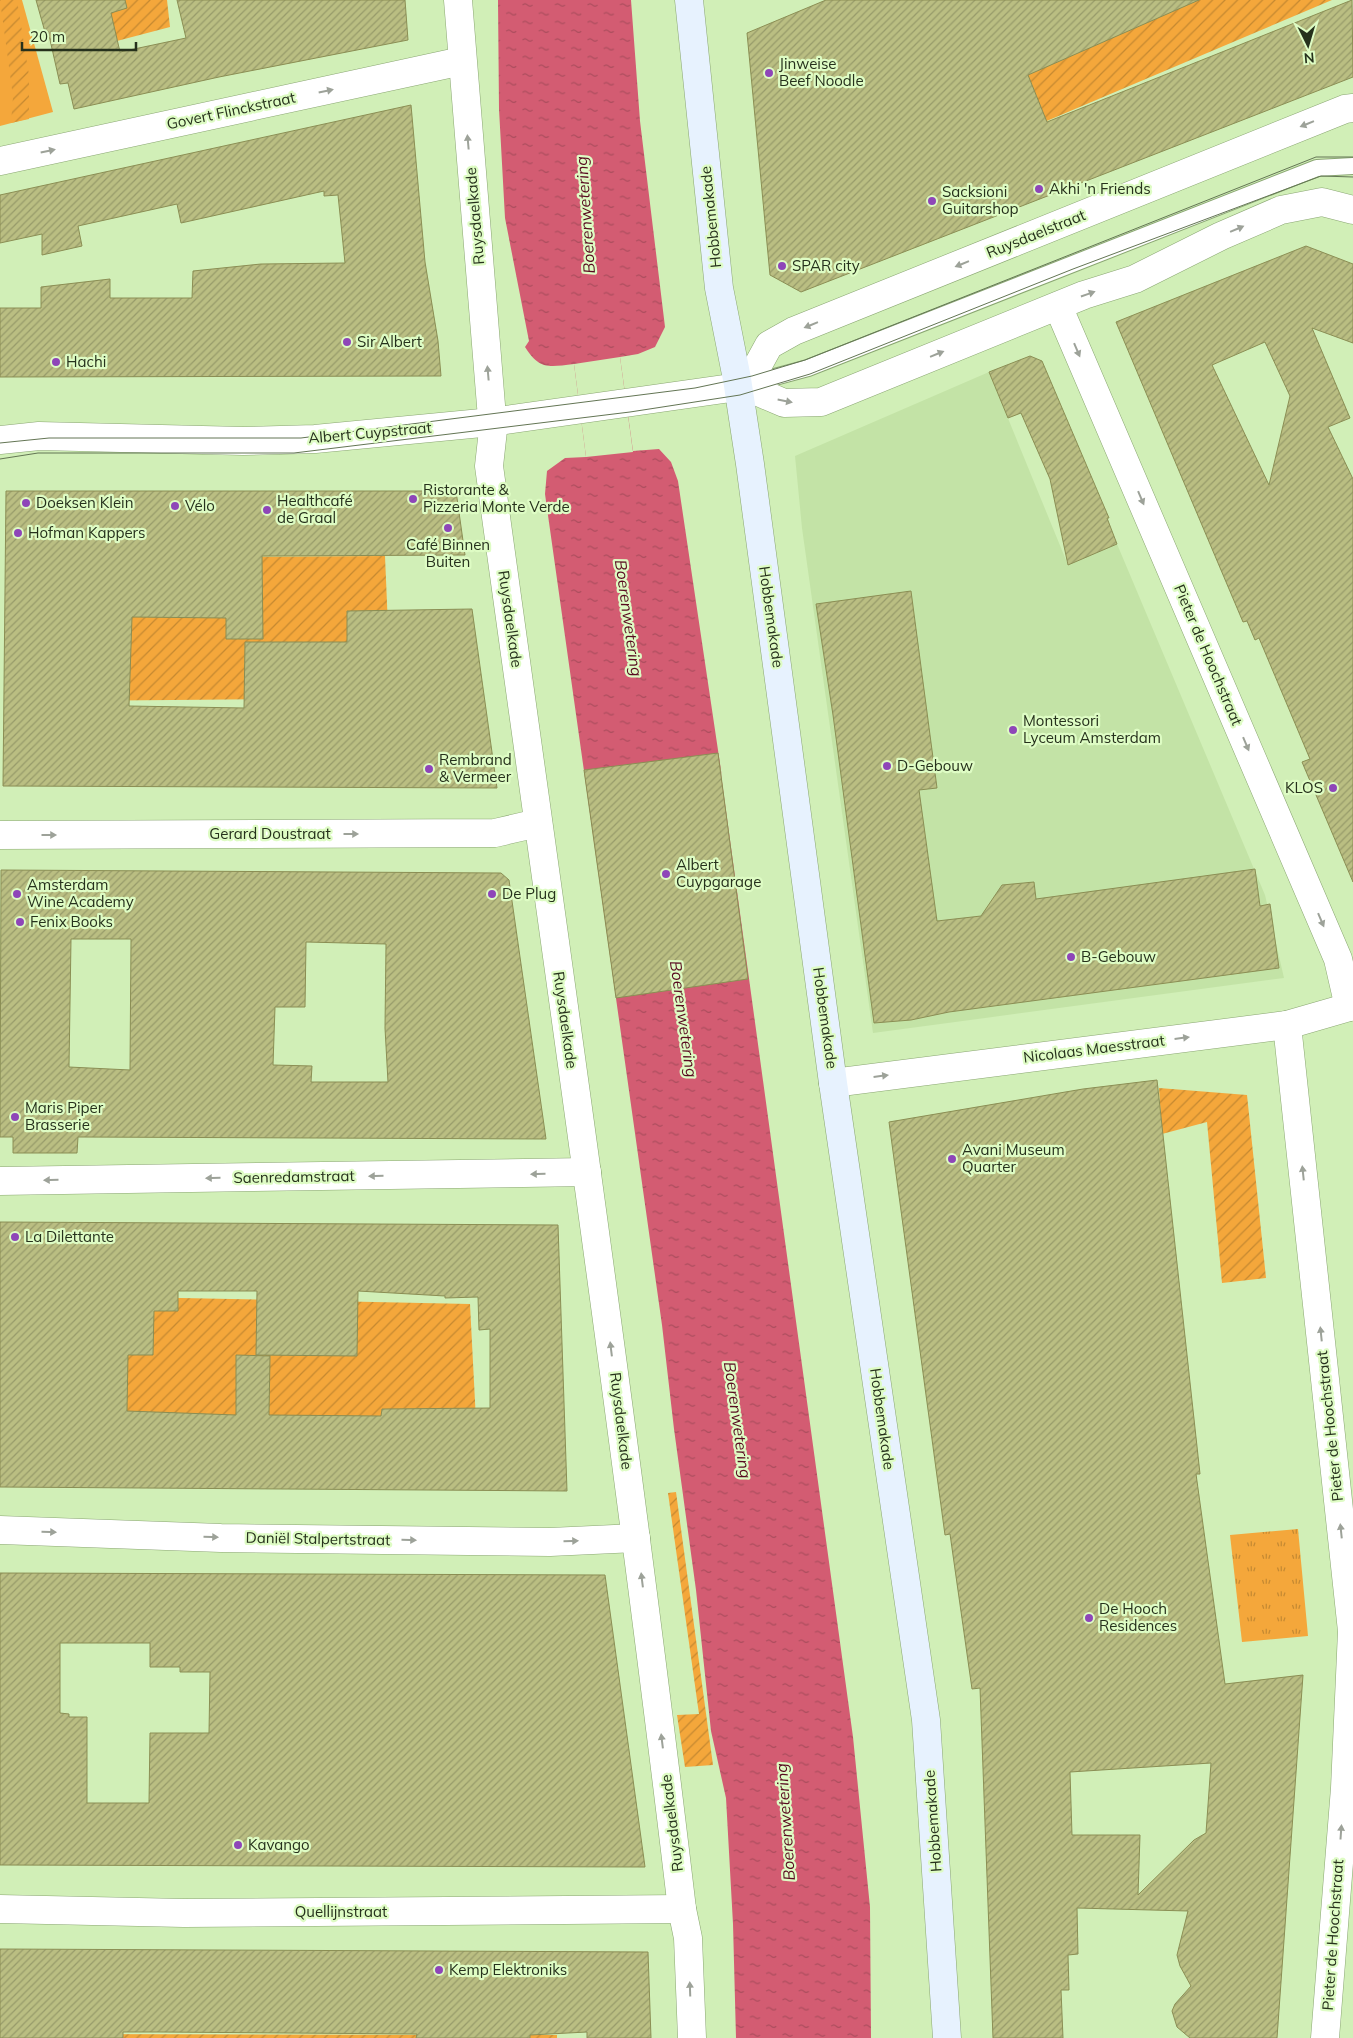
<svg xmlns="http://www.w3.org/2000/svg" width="1353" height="2038" viewBox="0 0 1353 2038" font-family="Mulish,sans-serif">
	<defs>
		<pattern id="grass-tufts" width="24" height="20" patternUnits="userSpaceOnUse" patternTransform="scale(1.25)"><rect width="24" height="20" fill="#f4a73b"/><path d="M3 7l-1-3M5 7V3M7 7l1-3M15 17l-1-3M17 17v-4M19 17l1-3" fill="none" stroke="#c58931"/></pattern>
		<pattern id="garden-furrows" width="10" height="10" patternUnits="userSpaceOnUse" patternTransform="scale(1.25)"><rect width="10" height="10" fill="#f4a73b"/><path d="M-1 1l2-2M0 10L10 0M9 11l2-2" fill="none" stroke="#c58931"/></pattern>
		<pattern id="water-ripples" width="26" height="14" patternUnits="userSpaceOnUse" patternTransform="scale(1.25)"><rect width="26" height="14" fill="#d35c72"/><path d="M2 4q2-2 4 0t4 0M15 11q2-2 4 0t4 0" fill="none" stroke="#ab4d5d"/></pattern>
		<pattern id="building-hatch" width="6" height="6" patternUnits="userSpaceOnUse" patternTransform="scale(1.25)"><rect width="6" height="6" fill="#babe82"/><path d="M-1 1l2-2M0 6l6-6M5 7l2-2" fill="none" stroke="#979b6a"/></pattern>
	</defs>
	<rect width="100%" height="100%" fill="#d1efb7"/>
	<!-- built -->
	<polygon fill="#c3e3a6" points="989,372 1068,565 1117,544 1265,895 1284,978 873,1033 802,528 795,456"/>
	<!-- grass -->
	<polygon fill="url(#grass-tufts)" points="1298,1529 1308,1636 1242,1642 1230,1535"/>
	<!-- park -->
	<polygon fill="#f4a73b" points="0,0 22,0 53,112 0,126"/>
	<!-- garden -->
	<g fill="url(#garden-furrows)">
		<polygon points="0,0 17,0 29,75 29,119 11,123 13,97"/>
		<polygon points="104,0 167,0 170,27 113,42"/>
		<polygon points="1079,0 1332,0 858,201"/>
		<polygon points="385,556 391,698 60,701 63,558"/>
		<polygon points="1159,1088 1247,1095 1266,1278 1222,1283 1207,1122 1162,1134"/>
		<polygon points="82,1296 470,1304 476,1421 86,1413"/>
		<polygon points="676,1492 713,1765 685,1767 677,1715 699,1714 668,1493"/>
		<polygon points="58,2034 557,2035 557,2038 58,2038"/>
	</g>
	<!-- water -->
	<path fill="url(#water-ripples)" d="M498 0H631L640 121 665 327 655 347 638 354 620 357 633 451 659 449 671 462 678 481 722 777 720 767 853 1737 870 1907 871 2038H736L733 1924 726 1798 711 1731 696 1590 674 1429 662 1325 545 494 547 471 565 458 586 457 574 364C548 367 540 370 525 347L529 341 505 218 499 109Z"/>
	<!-- pier -->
	<polygon fill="#d1efb7" points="620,357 633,452 586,457 574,364"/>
	<!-- building -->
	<g fill="url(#building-hatch)" stroke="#8b8e54" fill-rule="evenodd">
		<polygon points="36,0 125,0 127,8 111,13 120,52 186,38 177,0 405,0 408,40 219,77 74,109 68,83 60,84 48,31 45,32"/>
		<polygon points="826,0 1199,0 1028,75 1047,122 1352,0 1353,77 801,292 770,275 747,33"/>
		<polygon points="411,105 425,262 438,341 441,376 0,377 0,308 41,308 41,287 110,279 110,298 192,298 193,271 261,264 345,263 338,195 324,196 324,191 181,223 177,204 78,226 82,246 42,255 42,234 0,243 0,195"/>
		<path d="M1306 246 1353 264V343L1312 328 1350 418 1328 427 1353 479V882L1302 762 1310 759 1259 638 1255 640 1247 621 1243 622 1116 322ZM1265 342 1290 396 1269 485 1212 365Z"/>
		<polygon points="1030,356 1042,361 1109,518 1107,518 1117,544 1068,565 1050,479 1021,413 1008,418 989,372"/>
		<polygon points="6,491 456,491 465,555 262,556 263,639 226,639 226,618 132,617 129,706 244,708 245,642 347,642 347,611 472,609 497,788 3,786"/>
		<polygon points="911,591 937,788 919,790 937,921 981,916 1002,885 1034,882 1036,899 1255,869 1260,906 1270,904 1279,968 949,1012 911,1020 874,1023 833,715 816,604"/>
		<polygon points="718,753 748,979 616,998 584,770"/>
		<path d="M1 870 501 873 509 880 546 1139 78 1137 77 1153H13V1137H0ZM71 939H131L130 1070 69 1067ZM306 942 386 944 385 1028 388 1082H311L312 1066 273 1065 275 1007H305Z"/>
		<path d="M1157 1080 1200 1474H1196L1225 1684 1303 1675 1277 2038H1190L1177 2027 1172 2011 1175 2004 1191 1986 1180 1966 1177 1955 1188 1911 1077 1908 1078 1954 1068 1955 1069 1990H1061L1063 2038H993L980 1688 972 1689 950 1534 945 1535 889 1122 1083 1089ZM1211 1763 1206 1833 1194 1840 1138 1895 1140 1835H1072L1070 1772Z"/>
		<path d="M0 1222 558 1225 567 1491 0 1487ZM178 1291H257L256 1355 357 1356 358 1291 445 1296V1298L478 1297 479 1330 490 1329V1408L382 1409 381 1416 269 1415 270 1356 236 1355V1415L127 1411 128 1355H153L154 1311H178Z"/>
		<path d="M0 1573 605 1575 645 1867 0 1865ZM60 1643H150V1667H180V1672H210L209 1733H150L149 1803H87V1717H69V1714L60 1713Z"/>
		<polygon points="0,1949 648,1952 651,2038 587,2038 587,2032 530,2035 530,2038 416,2038 417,2034 160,2032 123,2032 123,2038 0,2038"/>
	</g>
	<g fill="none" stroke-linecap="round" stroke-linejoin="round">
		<defs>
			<polyline id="lane" points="745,385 808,368 1317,168 1353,166"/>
			<g id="street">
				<path d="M458 0 493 430 489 466C555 947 625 1427 682 1909L688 1938 692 2038"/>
				<polyline points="0,161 462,61"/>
				<polyline points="1058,306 1338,959 1349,1007"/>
				<polyline points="738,387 752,376 769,345 794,331 1345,109 1353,108"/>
				<polyline points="0,440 39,436 243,441 315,439 492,422 738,387 756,391 784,403 821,402 1084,295 1135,279 1221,236 1281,210 1322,202 1353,210"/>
				<polyline points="0,835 495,833 538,823"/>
				<polyline points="1287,1025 1352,1631 1345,1788 1325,2038"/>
				<polyline points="833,1083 1287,1025 1353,1006"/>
				<polyline points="0,1181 587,1172"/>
				<polyline points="0,1530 221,1538 550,1542 636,1538"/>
				<polyline points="0,1909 184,1913 682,1909"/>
			</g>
			<polyline id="secondary" points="689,0 719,288 737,379 750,464 833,1083 926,1720 947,2038"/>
		</defs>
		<!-- lane casing -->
		<use href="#lane" stroke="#8aa672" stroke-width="18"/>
		<!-- street casing -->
		<use href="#street" stroke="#8aa672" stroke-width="29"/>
		<!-- secondary casing -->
		<use href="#secondary" stroke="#8aa672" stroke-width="29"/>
		<!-- lane -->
		<use href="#lane" stroke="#fff" stroke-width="16"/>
		<!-- street -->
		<use href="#street" stroke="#fff" stroke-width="28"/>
		<!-- secondary -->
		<use href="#secondary" stroke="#e7f2fe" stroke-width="28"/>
		<!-- tram -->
		<g stroke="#637554" stroke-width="1">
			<polyline points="0,443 49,438 301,438 695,388 752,376 805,360 1316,157 1353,157"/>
			<polyline points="0,459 38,453 294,453 630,412 740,395 810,374 1073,269 1321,176 1353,177"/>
		</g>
	</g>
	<!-- one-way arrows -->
	<defs><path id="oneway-solid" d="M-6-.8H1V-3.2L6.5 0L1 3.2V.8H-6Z" transform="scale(1.25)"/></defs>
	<g fill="#9da299">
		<use href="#oneway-solid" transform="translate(326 91) rotate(-12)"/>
		<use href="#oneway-solid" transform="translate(1307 124) rotate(158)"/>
		<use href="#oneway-solid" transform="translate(468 142) rotate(-95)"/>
		<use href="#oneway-solid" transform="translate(48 151) rotate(-12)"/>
		<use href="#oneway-solid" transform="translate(1237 229) rotate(-23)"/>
		<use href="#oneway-solid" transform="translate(962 264) rotate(158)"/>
		<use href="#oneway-solid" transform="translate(1088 294) rotate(-19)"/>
		<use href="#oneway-solid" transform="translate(811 325) rotate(158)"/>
		<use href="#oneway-solid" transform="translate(1077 350) rotate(67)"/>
		<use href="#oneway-solid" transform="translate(937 354) rotate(-22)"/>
		<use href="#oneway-solid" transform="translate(488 373) rotate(-95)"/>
		<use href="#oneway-solid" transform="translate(785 401) rotate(11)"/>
		<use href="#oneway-solid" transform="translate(1141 498) rotate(67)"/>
		<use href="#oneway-solid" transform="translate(1246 744) rotate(67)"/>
		<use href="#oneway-solid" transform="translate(351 834)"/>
		<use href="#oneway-solid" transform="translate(49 835)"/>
		<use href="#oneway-solid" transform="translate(1321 920) rotate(67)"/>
		<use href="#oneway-solid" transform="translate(1182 1038) rotate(-7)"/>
		<use href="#oneway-solid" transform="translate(881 1076) rotate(-7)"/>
		<use href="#oneway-solid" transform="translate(1303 1173) rotate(-96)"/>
		<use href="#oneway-solid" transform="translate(538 1174) rotate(179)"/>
		<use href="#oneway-solid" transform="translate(376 1176) rotate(179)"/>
		<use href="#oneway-solid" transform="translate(213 1178) rotate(179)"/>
		<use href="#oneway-solid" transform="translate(51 1180) rotate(179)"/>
		<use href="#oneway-solid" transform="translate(1321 1334) rotate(-96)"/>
		<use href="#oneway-solid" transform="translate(611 1349) rotate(-97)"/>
		<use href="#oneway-solid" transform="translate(1341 1531) rotate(-96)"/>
		<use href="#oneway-solid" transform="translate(49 1532) rotate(2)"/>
		<use href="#oneway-solid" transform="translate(211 1537) rotate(2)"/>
		<use href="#oneway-solid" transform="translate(409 1540) rotate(1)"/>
		<use href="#oneway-solid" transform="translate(571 1541) rotate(-2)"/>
		<use href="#oneway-solid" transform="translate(642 1580) rotate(-97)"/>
		<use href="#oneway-solid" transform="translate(662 1741) rotate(-97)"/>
		<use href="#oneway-solid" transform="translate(1341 1832) rotate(-86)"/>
		<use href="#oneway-solid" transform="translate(690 1989) rotate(-92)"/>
	</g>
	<!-- markers -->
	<g fill="#8e46b8" stroke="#defcc4" stroke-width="2">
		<circle cx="769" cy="73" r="5"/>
		<circle cx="1039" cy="189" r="5"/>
		<circle cx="932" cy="201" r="5"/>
		<circle cx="782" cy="266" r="5"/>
		<circle cx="347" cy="342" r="5"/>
		<circle cx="56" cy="362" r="5"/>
		<circle cx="413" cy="499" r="5"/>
		<circle cx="26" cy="503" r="5"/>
		<circle cx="175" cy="506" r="5"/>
		<circle cx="267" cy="510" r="5"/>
		<circle cx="448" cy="528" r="5"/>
		<circle cx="18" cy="533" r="5"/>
		<circle cx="1013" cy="730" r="5"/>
		<circle cx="887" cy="766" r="5"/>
		<circle cx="429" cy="769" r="5"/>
		<circle cx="1333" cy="788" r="5"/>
		<circle cx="666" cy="874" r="5"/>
		<circle cx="17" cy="894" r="5"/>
		<circle cx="492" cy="894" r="5"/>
		<circle cx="20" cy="922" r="5"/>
		<circle cx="1071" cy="957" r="5"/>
		<circle cx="15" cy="1117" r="5"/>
		<circle cx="952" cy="1159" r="5"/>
		<circle cx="15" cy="1237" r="5"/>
		<circle cx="1089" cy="1618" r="5"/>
		<circle cx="238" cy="1845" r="5"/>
		<circle cx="439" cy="1970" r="5"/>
	</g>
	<g text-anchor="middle" stroke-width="4.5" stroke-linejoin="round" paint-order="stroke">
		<!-- poi labels -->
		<g font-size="15" fill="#26311c" stroke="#defcc4" text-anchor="start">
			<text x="779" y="69">Jinweise<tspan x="779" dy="17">Beef Noodle</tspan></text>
			<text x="1049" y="194">Akhi 'n Friends</text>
			<text x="942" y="197">Sacksioni<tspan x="942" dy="17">Guitarshop</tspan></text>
			<text x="792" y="271">SPAR city</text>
			<text x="357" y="347">Sir Albert</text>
			<text x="66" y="367">Hachi</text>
			<text x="423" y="495">Ristorante &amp;<tspan x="423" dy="17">Pizzeria Monte Verde</tspan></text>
			<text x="277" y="506">Healthcafé<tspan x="277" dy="17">de Graal</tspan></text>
			<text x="36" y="508">Doeksen Klein</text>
			<text x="185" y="511">Vélo</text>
			<text x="28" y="538">Hofman Kappers</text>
			<text x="448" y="550" text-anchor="middle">Café Binnen<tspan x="448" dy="17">Buiten</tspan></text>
			<text x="1023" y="726">Montessori<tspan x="1023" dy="17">Lyceum Amsterdam</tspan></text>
			<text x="439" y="765">Rembrand<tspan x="439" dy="17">&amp; Vermeer</tspan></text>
			<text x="897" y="771">D-Gebouw</text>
			<text x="1323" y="793" text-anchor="end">KLOS</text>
			<text x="676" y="870">Albert<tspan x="676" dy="17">Cuypgarage</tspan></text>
			<text x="27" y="890">Amsterdam<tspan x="27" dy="17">Wine Academy</tspan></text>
			<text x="502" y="899">De Plug</text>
			<text x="30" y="927">Fenix Books</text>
			<text x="1081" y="962">B-Gebouw</text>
			<text x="25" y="1113">Maris Piper<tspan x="25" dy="17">Brasserie</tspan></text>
			<text x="962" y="1155">Avani Museum<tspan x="962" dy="17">Quarter</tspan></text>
			<text x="25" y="1242">La Dilettante</text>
			<text x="1099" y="1614">De Hooch<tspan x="1099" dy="17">Residences</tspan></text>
			<text x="248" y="1850">Kavango</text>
			<text x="449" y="1975">Kemp Elektroniks</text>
		</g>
		<!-- street labels -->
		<g font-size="15" fill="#26311c" stroke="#defcc4">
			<text transform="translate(231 111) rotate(-12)" y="5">Govert Flinckstraat</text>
			<text transform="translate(475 216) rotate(-95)" y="5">Ruysdaelkade</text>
			<text transform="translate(711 217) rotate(-96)" y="5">Hobbemakade</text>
			<text transform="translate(1036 234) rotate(-22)" y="5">Ruysdaelstraat</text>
			<text transform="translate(370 433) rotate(-5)" y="5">Albert Cuypstraat</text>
			<text transform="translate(771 617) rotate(82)" y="5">Hobbemakade</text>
			<text transform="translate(510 619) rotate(82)" y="5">Ruysdaelkade</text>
			<text transform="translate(1208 655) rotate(67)" y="5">Pieter de Hoochstraat</text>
			<text x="270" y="839">Gerard Doustraat</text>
			<text transform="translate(825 1018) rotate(82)" y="5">Hobbemakade</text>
			<text transform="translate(565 1020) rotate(82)" y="5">Ruysdaelkade</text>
			<text transform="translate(1094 1049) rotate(-7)" y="5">Nicolaas Maesstraat</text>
			<text transform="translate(294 1177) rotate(-1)" y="5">Saenredamstraat</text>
			<text transform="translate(882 1419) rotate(82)" y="5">Hobbemakade</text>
			<text transform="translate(621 1421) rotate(83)" y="5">Ruysdaelkade</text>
			<text transform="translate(1330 1426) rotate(-96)" y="5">Pieter de Hoochstraat</text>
			<text transform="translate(318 1539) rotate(1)" y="5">Daniël Stalpertstraat</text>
			<text transform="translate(933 1821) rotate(-94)" y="5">Hobbemakade</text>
			<text transform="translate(672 1823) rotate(-97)" y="5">Ruysdaelkade</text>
			<text x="341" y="1917">Quellijnstraat</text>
			<text transform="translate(1333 1935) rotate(-86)" y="5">Pieter de Hoochstraat</text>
		</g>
		<!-- water labels -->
		<g font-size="16" font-style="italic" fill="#580a20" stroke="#defcc4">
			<text transform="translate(585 215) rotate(-94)" y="6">Boerenwetering</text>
			<text transform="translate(629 618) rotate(82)" y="6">Boerenwetering</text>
			<text transform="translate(684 1019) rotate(82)" y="6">Boerenwetering</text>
			<text transform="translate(738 1420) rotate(82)" y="6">Boerenwetering</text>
			<text transform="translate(785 1822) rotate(-94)" y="6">Boerenwetering</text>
		</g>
	</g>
	<!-- north arrow -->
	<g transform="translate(1308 45) rotate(175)" stroke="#defcc4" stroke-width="4" paint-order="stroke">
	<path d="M0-4L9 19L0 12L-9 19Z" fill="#26311c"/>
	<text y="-8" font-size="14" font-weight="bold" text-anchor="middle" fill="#26311c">N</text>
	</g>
	<!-- scale -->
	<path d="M22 42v8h114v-8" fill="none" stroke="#26311c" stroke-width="2.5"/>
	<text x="30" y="42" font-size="15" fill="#26311c" stroke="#defcc4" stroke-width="4" paint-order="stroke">20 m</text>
</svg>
